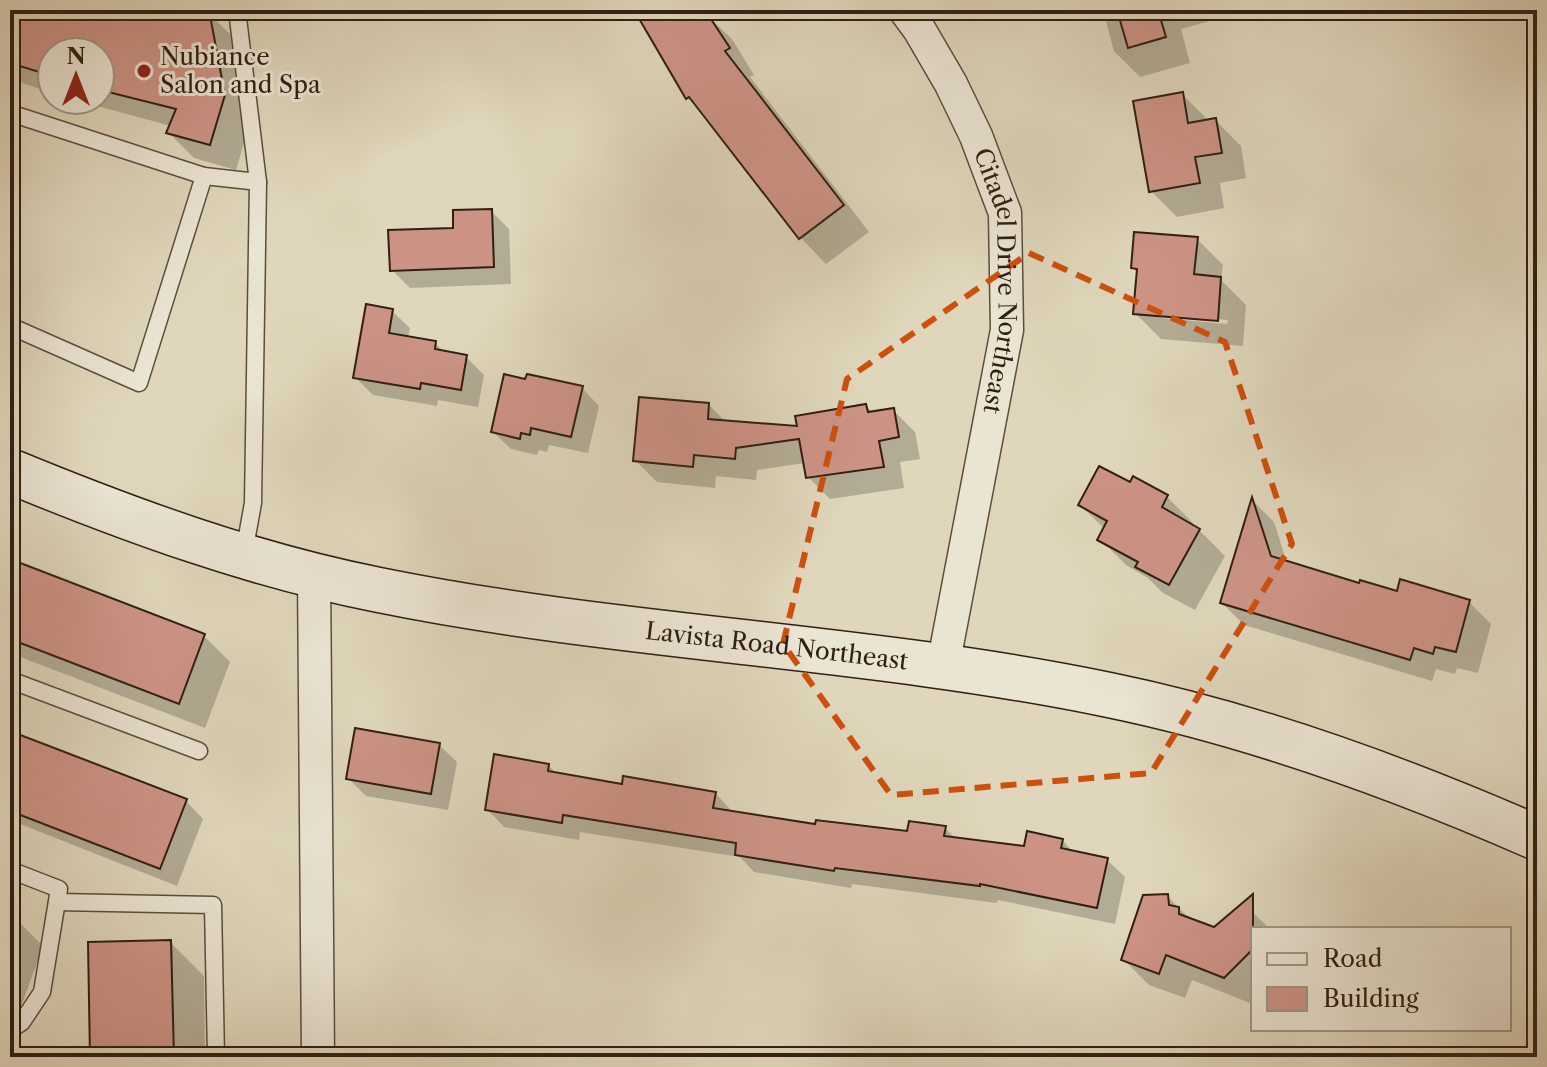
<svg xmlns="http://www.w3.org/2000/svg" width="1547" height="1067" viewBox="0 0 1547 1067" font-family="'Libre Caslon Text',serif">
	<rect width="100%" height="100%" fill="#dfd6bb"/>
	<filter id="stains"><feTurbulence type="fractalNoise" baseFrequency=".0025" numOctaves="4"/><feColorMatrix values="0 0 0 0 .2 0 0 0 0 .09 0 0 0 0 .02 0 0 0 .5 -.17"/></filter>
	<radialGradient id="worn" r=".72"><stop offset=".6" stop-color="#630" stop-opacity="0"/><stop offset="1" stop-color="#630" stop-opacity=".3"/></radialGradient>
	<!-- shadow -->
	<g fill="#0003" fill-rule="evenodd">
		<polygon points="10,10 207,12 234,38 250,122 236,170 194,158 168,132 171,126 75,100 100,100 100,52 52,52 52,93 10,79"/>
		<polygon points="636,10 707,10 715,23 732,39 754,75 750,77 869,232 826,264 801,238 707,117 688,98"/>
		<polygon points="1103,10 1234,10 1235,14 1181,29 1190,63 1140,77 1114,51"/>
		<polygon points="1182,94 1209,121 1215,120 1241,146 1246,178 1220,183 1224,208 1177,217 1151,191"/>
		<polygon points="491,211 509,229 511,284 410,288 392,270 455,230"/>
		<path d="M1197 239 1223 265 1221 280 1246 305 1243 346 1161 339 1136 314 1139 274 1133 268ZM1161 314 1228 320 1227 324 1161 318Z"/>
		<polygon points="392,311 410,328 408,338 435,343 445,353 466,357 484,375 478,407 438,400 437,406 373,395 355,377"/>
		<polygon points="582,388 599,406 588,453 549,445 547,452 539,450 537,455 511,449 493,432"/>
		<polygon points="709,405 726,422 799,428 866,406 873,413 893,410 915,432 920,459 900,462 904,488 830,499 808,477 805,463 757,470 756,480 716,476 715,488 657,482 635,460"/>
		<polygon points="1130,485 1167,497 1193,523 1191,526 1199,530 1225,556 1195,610 1163,593 1148,578 1126,565 1100,539 1105,529 1080,505"/>
		<polygon points="1253,501 1274,522 1287,563 1360,586 1469,602 1491,624 1478,673 1457,668 1455,674 1436,669 1432,681 1244,625 1222,603"/>
		<polygon points="10,561 204,636 230,662 205,728 10,653"/>
		<polygon points="10,733 186,801 203,819 177,886 10,820"/>
		<polygon points="439,745 457,762 448,810 366,796 348,778"/>
		<polygon points="549,766 558,775 624,786 715,793 732,811 817,826 909,834 945,828 957,840 1025,849 1062,840 1074,853 1107,860 1125,877 1115,924 998,900 997,903 852,884 851,888 754,872 740,857 580,832 579,840 504,827 487,809"/>
		<polygon points="1167,896 1192,921 1214,929 1244,904 1270,929 1253,929 1253,1000 1250,1003 1192,980 1185,998 1149,985 1123,959"/>
		<polygon points="10,918 17,920 43,946 10,1037"/>
		<polygon points="170,942 204,976 205,1057 97,1057"/>
	</g>
	<!-- building -->
	<g fill="#cc9385" stroke="#311f14" stroke-width="2">
		<polygon points="10,10 209,10 225,95 210,145 166,133 176,109 100,90 100,52 52,52 52,76 10,63"/>
		<polygon points="634,10 705,10 730,48 725,51 844,205 799,239 689,97 686,99"/>
		<polygon points="1117,10 1158,10 1166,37 1128,48"/>
		<polygon points="1183,92 1188,123 1216,118 1222,153 1195,157 1200,183 1149,192 1133,101"/>
		<polygon points="492,209 494,267 390,271 388,230 453,228 453,210"/>
		<polygon points="1134,232 1198,237 1194,274 1221,277 1218,321 1133,314 1137,269 1131,268"/>
		<polygon points="366,304 393,309 389,333 436,341 435,349 467,355 461,390 421,383 420,389 353,378"/>
		<polygon points="504,374 525,379 527,374 583,386 571,437 531,428 530,435 521,433 520,439 491,432"/>
		<polygon points="639,397 709,403 708,419 797,426 795,416 866,404 868,412 894,408 899,437 879,441 884,467 806,478 799,439 736,448 735,459 694,455 693,467 633,461"/>
		<polygon points="1099,466 1130,482 1133,476 1168,495 1162,507 1200,529 1169,585 1135,567 1138,562 1097,540 1107,521 1078,505"/>
		<polygon points="1252,497 1271,556 1359,583 1360,580 1397,591 1400,579 1470,600 1456,652 1435,647 1433,654 1414,648 1410,660 1220,603"/>
		<polygon points="10,559 205,634 179,704 10,639"/>
		<polygon points="355,728 440,743 431,794 346,779"/>
		<polygon points="10,731 187,799 160,869 10,811"/>
		<polygon points="494,754 549,764 548,771 622,784 623,776 716,792 713,808 815,824 816,820 907,831 909,821 946,826 944,836 1024,846 1027,831 1063,839 1061,848 1108,858 1097,908 980,884 980,886 835,868 834,871 735,855 736,843 563,815 562,823 485,810"/>
		<polygon points="1168,894 1169,905 1179,907 1179,914 1214,927 1253,894 1253,949 1224,978 1166,955 1159,974 1121,960 1143,895"/>
		<polygon points="171,940 174,1057 90,1057 88,942"/>
	</g>
	<g fill="none" stroke-linecap="round" stroke-linejoin="round">
		<defs>
			<g id="lane">
				<polyline points="237,10 258,182"/>
				<polyline points="10,113 204,176 258,182 253,503 244,553"/>
				<polyline points="10,326 139,383 204,176"/>
				<polyline points="10,680 199,751"/>
				<polyline points="10,870 59,889 42,992 22,1022 10,1030"/>
				<polyline points="57,902 213,905 216,1057"/>
			</g>
			<g id="street">
				<path id="s1" d="M905 10 919 29 951 84 976 136 1005 213 1007 330 943 666"/>
				<polyline points="314,575 318,1057"/>
			</g>
			<g id="secondary">
				<path id="s2" d="M10 471C129 520 252 565 379 590 620 639 868 645 1109 695 1256 725 1400 778 1537 838"/>
			</g>
		</defs>
		<!-- lane casing -->
		<use href="#lane" stroke="#5c4d3e" stroke-width="19"/>
		<!-- street casing -->
		<use href="#street" stroke="#5c4d3e" stroke-width="35"/>
		<!-- secondary casing -->
		<use href="#secondary" stroke="#311f14" stroke-width="47"/>
		<!-- lane -->
		<use href="#lane" stroke="#eae4d3" stroke-width="16"/>
		<!-- street -->
		<use href="#street" stroke="#eae4d3" stroke-width="32"/>
		<!-- secondary -->
		<use href="#secondary" stroke="#eae4d3" stroke-width="44"/>
	</g>
	<!-- marked area -->
	<path fill="none" stroke="#cd500d" stroke-width="6" stroke-dasharray="16 10" stroke-linejoin="round" d="M1029 253 1225 342 1292 544 1151 773 891 795 783 644 847 379Z"/>
	<!-- markers -->
	<circle fill="#8f2418" stroke="#eae4d3" stroke-width="3" cx="144" cy="71" r="8"/>
	<g text-anchor="middle" stroke-width="6" stroke-linejoin="round" paint-order="stroke">
		<!-- poi labels -->
		<g font-size="24" fill="#311f14" stroke="#eae4d3" text-anchor="start">
			<text x="160" y="65">Nubiance<tspan x="160" dy="28">Salon and Spa</tspan></text>
		</g>
		<!-- street labels -->
		<g font-size="24" fill="#311f14" stroke="#eae4d3">
			<text dy="8" stroke="none"><textPath href="#s1" startOffset="294">Citadel Drive Northeast</textPath></text>
			<text dy="8" stroke="none"><textPath href="#s2" startOffset="790">Lavista Road Northeast</textPath></text>
		</g>
	</g>
	<!-- margin -->
	<rect width="1547" height="1067" fill="none" stroke="#dfd6bb" stroke-width="40"/>
	<rect x="12" y="12" width="1523" height="1043" fill="none" stroke="#311f14" stroke-width="4"/>
	<rect x="20" y="20" width="1507" height="1027" fill="none" stroke="#311f14" stroke-width="2"/>
	<!-- legend -->
	<rect x="1251" y="927" width="260" height="104" fill="#eae4d3" stroke="#a09587" stroke-width="2"/>
	<rect x="1267" y="953" width="40" height="12" fill="#eae4d3" stroke="#a09587" stroke-width="2"/>
	<text x="1323" y="967" font-size="24" fill="#311f14">Road</text>
	<rect x="1267" y="987" width="40" height="24" fill="#cc9385" stroke="#a09587" stroke-width="2"/>
	<text x="1323" y="1007" font-size="24" fill="#311f14">Building</text>
	<!-- north arrow -->
	<g transform="translate(76 76)"><circle r="38" fill="#eae4d3" stroke="#a09587" stroke-width="2"/>
	<path d="M0-6L14 30L0 20L-14 30Z" fill="#8f2418"/>
	<text y="-12" font-size="22" font-weight="bold" text-anchor="middle" fill="#311f14">N</text>
	</g>
	<rect width="100%" height="100%" filter="url(#stains)"/>
	<rect width="100%" height="100%" fill="url(#worn)"/>
</svg>
